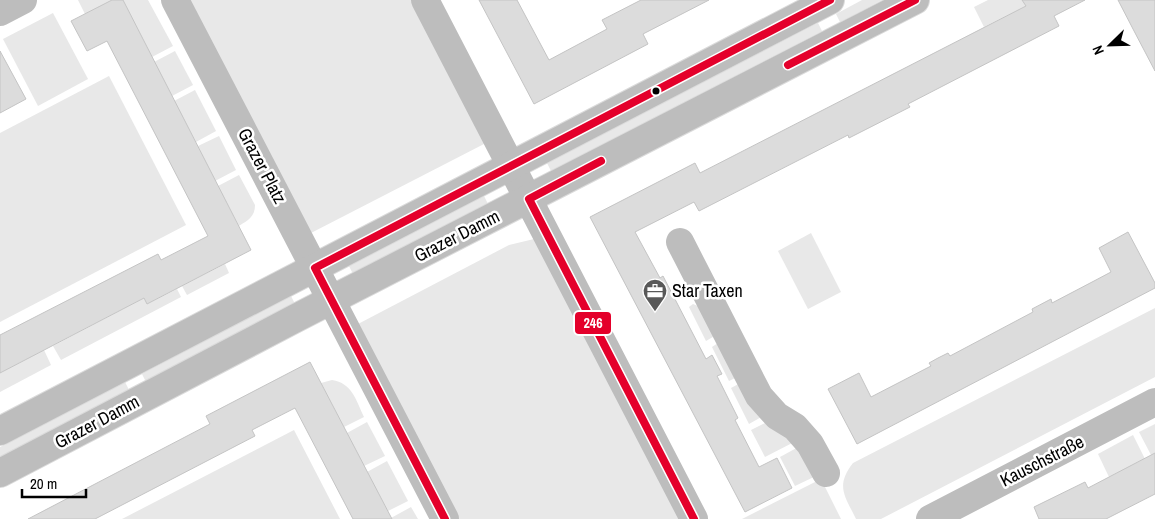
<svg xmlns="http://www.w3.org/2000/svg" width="1155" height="519" viewBox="0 0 1155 519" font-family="'Archivo Narrow',sans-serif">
	<rect width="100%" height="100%" fill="#fff"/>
	<!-- green -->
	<g fill="#e8e8e8">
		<polygon points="78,0 112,0 85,14"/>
		<polygon points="123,0 148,0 173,46 152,57"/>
		<polygon points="189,0 411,0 484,140 484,144 311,233"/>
		<polygon points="862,0 882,0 840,22 836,14"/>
		<polygon points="988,0 1022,0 1026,6 984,27 974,7"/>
		<polygon points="53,13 88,79 38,106 3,39"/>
		<polygon points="818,23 822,31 551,171 547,163"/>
		<polygon points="175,51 193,85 172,96 154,62"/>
		<polygon points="109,76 186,225 0,322 0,133"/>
		<polygon points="195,90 216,131 196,142 174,101"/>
		<polygon points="219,136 236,170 215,181 198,146"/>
		<path d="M239 175 255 205C255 217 248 220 239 226L218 186Z"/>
		<polygon points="484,196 488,204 485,205 353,274 349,266"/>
		<polygon points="811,233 841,292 808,309 778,251"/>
		<polygon points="534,239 680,519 459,519 358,324 509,245"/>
		<polygon points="225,264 229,273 187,295 182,286"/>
		<polygon points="177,289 181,297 61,360 53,346 144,298 147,304"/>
		<polygon points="291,296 295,304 146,382 142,374"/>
		<polygon points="693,304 705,309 718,334 706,341 689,307"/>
		<path d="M1155 308V377L881 519H856C845 496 835 486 853 463Z"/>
		<polygon points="721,341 739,376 729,381 712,347"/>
		<polygon points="44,350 51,365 0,392 0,373"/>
		<path d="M332 380C352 383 356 400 364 417L344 427 321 383Z"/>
		<polygon points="125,382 129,390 0,457 0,447"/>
		<polygon points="742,382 765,415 749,424 731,388"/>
		<polygon points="771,420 798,440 765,457 751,430"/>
		<polygon points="367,422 385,456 364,466 347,433"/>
		<polygon points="1155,424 1155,453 1151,455 1139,432"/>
		<polygon points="294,430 340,519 122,519"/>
		<polygon points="1133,435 1145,459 1109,477 1098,454"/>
		<polygon points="802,445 818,475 795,486 780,457"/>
		<polygon points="387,461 408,501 388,511 367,472"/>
		<polygon points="821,479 841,519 742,519"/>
		<polygon points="411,507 418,519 392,519 391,518"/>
	</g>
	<!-- building -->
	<g fill="#dcdcdc" stroke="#c4c4c4">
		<polygon points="112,0 123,0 251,250 147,304 144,298 0,373 0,335 158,254 161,260 208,236 107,41 87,51 71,21"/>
		<polygon points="479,0 517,0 549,60 607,29 602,20 641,0 709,0 643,34 648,44 534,104"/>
		<polygon points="1022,0 1085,0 1054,16 1059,26 908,104 910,107 849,138 848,135 699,211 694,202 635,232 660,278 663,276 706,359 712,355 722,374 717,376 738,418 735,420 759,467 777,458 792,488 745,512 590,217 695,163 700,173 1026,6"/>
		<polygon points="1118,0 1155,0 1155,71 1133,29"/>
		<polygon points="0,51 26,99 0,113"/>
		<polygon points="1128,232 1155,283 1155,288 857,444 828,389 859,373 871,397 931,366 929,363 938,358 948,353 950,356 1033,312 1032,309 1051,299 1052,303 1094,281 1111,272 1099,248"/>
		<polygon points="310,362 392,519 353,519 295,408 252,430 255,436 95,519 28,519 210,424 206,416"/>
		<polygon points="1155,453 1155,494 1106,519 1039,519 1034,507 1085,482 1088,488"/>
	</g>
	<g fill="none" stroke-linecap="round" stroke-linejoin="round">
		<defs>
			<g id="major">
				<polyline points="0,431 830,0"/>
				<polyline points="0,473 296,318 915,0"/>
			</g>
		</defs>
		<!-- major casing -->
		<use href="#major" stroke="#dbdbdb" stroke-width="30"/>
		<!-- minor -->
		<g stroke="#bdbdbd" stroke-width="28">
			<polyline points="175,0 445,519"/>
			<polyline points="425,0 694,519"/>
			<polyline points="0,12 23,0"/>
			<polyline points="680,242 759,396 777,416 795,427 810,444 826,473"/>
			<polyline points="930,519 1155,402"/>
		</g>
		<!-- major -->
		<use href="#major" stroke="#bdbdbd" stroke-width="28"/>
		<defs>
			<g id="bus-1">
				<polyline points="788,65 915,0"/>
				<polyline points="601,161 529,199 694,519"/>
				<polyline points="445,519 315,268 830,0"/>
			</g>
		</defs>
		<!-- bus-1 casing -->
		<use href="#bus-1" stroke="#fff" stroke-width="11"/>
		<!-- bus-1 -->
		<use href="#bus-1" stroke="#e4002b" stroke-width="8"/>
	</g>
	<!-- icons -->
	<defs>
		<symbol id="office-pin" viewBox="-11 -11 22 30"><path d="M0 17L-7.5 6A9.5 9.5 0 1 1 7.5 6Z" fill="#595959" stroke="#fff"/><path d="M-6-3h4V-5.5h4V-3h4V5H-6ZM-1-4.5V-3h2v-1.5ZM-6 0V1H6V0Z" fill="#fff"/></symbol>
	</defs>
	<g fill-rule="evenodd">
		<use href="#office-pin" x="641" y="277" width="28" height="38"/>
	</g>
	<!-- markers -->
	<circle fill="#000" stroke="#fff" stroke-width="2" cx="656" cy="91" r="4.5"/>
	<g text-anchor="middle" stroke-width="5" stroke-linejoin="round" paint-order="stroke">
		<!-- street labels -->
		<g font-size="18" fill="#000" stroke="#fff">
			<text transform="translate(262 166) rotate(62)" y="6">Grazer Platz</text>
			<text transform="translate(457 236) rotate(-27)" y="6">Grazer Damm</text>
			<text transform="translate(97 422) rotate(-28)" y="6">Grazer Damm</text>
			<text transform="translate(1042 461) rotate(-27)" y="6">Kauschstraße</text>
		</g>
		<!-- poi labels -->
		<g font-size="18" fill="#000" stroke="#fff" text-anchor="start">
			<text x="672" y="297">Star Taxen</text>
		</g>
	</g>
	<rect stroke="#fff" stroke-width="2" x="574" y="311" width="38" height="24" rx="5" fill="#e4002b"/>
	<g font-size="14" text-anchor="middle" font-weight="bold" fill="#fff">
		<text x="593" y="328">246</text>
	</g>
	<!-- north arrow -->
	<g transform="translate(1110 45) rotate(247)" stroke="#ffffff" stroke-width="4" paint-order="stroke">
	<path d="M0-4L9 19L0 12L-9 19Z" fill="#000000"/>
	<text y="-8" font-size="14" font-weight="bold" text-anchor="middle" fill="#000000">N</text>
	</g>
	<!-- scale -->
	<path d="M22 489v8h64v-8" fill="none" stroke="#000000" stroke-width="2.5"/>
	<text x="30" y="489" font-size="15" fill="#000000" stroke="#ffffff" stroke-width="4" paint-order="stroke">20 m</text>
</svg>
